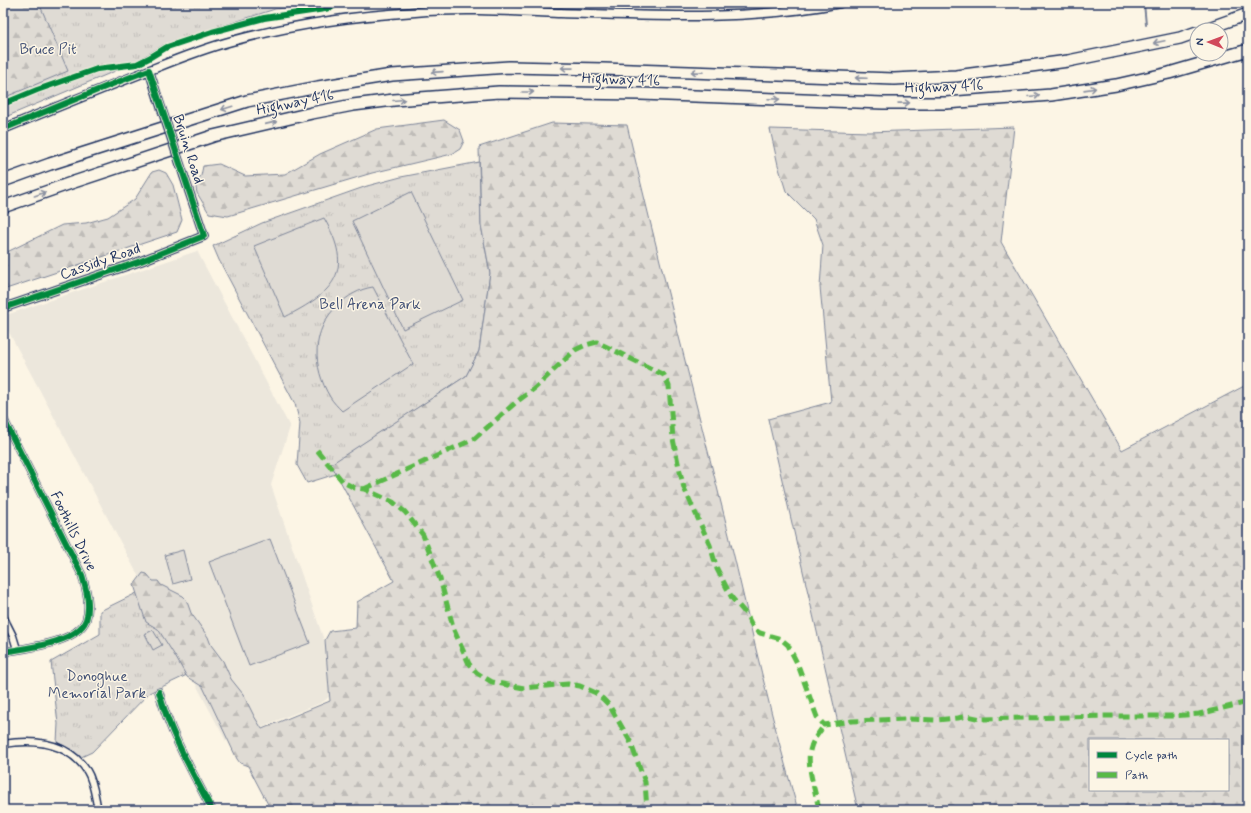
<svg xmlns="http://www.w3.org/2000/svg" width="1251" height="813" viewBox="0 0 1251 813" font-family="Mynerve,sans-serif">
	<defs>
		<pattern id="grass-tufts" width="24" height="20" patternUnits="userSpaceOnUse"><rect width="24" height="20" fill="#dfdbd4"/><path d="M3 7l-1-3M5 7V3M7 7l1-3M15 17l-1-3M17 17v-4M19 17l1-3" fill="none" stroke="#bfbcb8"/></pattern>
		<pattern id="forest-firs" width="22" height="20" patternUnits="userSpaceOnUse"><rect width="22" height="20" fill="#dfdbd4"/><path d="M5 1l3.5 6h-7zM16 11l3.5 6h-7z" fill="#bfbcb8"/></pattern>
	</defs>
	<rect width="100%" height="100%" fill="#fcf5e5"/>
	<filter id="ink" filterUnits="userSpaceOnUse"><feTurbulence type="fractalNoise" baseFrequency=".025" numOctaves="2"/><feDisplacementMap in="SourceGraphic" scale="8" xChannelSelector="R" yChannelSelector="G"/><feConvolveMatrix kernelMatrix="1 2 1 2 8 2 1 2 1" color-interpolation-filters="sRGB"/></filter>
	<g filter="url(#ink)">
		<!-- built -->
		<polygon fill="#ece7dc" points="197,251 290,427 271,485 340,687 323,702 226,741 3,321 3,316"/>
		<!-- grass -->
		<g fill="url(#grass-tufts)" stroke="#7d8599">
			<polygon points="3,3 335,3 275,9 163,45 135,62 125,64 120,69 3,118"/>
			<polygon points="479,162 481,225 490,273 479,351 466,376 332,464 336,474 307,483 297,465 300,423 295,404 219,260 213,246 262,223 367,186 401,177"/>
			<polygon points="145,589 191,673 149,693 92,752 79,758 68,748 57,742 58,724 51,662 100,634 100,611"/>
		</g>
		<!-- forest -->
		<g fill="url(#forest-firs)" stroke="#7d8599" fill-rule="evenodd">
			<polygon points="3,3 39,3 68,71 3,98"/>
			<polygon points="444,120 460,130 464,141 460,149 452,154 372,173 228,216 209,213 197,193 195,183 201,176 203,166 219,164 245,176 285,174 320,154 377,129"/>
			<path d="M552 123 627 125C659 262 695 398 729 535 751 627 771 719 798 810H271L248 766 240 763 237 759 203 687 187 677 175 656 158 629 146 622 134 585 143 573 147 574 153 581H158L161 585 183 596 186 599 191 613 208 637 211 645 223 661 231 679 243 694 254 716 262 729 330 701 325 640 330 631 356 628 357 602 394 581 331 464 466 376 479 351 490 273 481 225 479 147Z"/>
			<path d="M1014 127 1001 242 1122 450 1248 384V803L1232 810H858L768 419 831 402 820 287 823 245 814 219 786 191 778 165 770 129 869 132ZM1090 740H1228V790H1090Z"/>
			<polygon points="159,170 166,173 173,185 182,220 177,232 3,290 3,254 62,225 86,223 108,217 135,199 152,172"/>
		</g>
		<!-- pitch -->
		<g fill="#dfdbd4" stroke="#7d8599">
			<polygon points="411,192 463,300 403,329 352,221"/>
			<path d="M324 218C355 272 334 292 285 317L254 246Z"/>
			<path d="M373 287 413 364 342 411C338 407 333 402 330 397 312 367 311 330 338 305 348 296 359 289 373 287Z"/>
			<polygon points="270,539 310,643 249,666 209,562"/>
			<polygon points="183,550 190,579 173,584 165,555"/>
			<polygon points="153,630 162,645 153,650 145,634"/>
		</g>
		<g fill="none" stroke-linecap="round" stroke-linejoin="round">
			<!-- stream -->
			<polyline stroke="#767f94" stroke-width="2" points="1144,3 1146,25"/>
			<defs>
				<g id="minor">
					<path d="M3 418 82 575C86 589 91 605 86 620 76 644 25 648 3 652"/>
					<polyline points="3,616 13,636 17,649"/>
					<path d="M159 692C170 734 192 771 212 810"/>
					<path d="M3 744C34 739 68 742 87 771 94 782 95 798 98 810"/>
				</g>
				<g id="tertiary">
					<polyline points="149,70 158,98"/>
					<polyline points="3,308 141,261 204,236 184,176"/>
				</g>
				<path id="secondary" d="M3 129C54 108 104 88 155 68 180 58 206 48 232 41 291 25 353 16 415 12 463 8 512 11 561 13 654 16 748 21 840 3"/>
				<g id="motorway">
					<polyline points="1203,30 1248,14"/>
					<polyline points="3,181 50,164 247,101 318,87 392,75 509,67 603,69 894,79 956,76 1068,61 1180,38 1197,32"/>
					<polyline points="3,207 71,183 213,136 312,113 353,105 394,100 499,92 641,94 883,103 946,103 1051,95 1116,85 1169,73 1248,50"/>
				</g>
			</defs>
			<!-- minor casing -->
			<use href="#minor" stroke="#1b2f5e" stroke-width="9"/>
			<!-- tertiary casing -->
			<use href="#tertiary" stroke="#1b2f5e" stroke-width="10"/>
			<!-- secondary casing -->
			<use href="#secondary" stroke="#1b2f5e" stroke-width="11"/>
			<!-- motorway casing -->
			<use href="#motorway" stroke="#1b2f5e" stroke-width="14"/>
			<!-- minor -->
			<use href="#minor" stroke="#fcf5e5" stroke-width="6"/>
			<!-- tertiary -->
			<use href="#tertiary" stroke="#fcf5e5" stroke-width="7"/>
			<!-- secondary -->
			<use href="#secondary" stroke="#fcf5e5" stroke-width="8"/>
			<!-- motorway -->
			<use href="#motorway" stroke="#fcf5e5" stroke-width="11"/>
			<defs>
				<polyline id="tertiary-bridge" points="158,98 184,176"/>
			</defs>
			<!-- tertiary-bridge casing -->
			<use href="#tertiary-bridge" stroke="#1b2f5e" stroke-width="10" stroke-linecap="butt"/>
			<!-- tertiary-bridge -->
			<use href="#tertiary-bridge" stroke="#fcf5e5" stroke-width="7"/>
			<!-- quiet -->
			<g stroke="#58b947" stroke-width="5" stroke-dasharray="10 5" stroke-linecap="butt">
				<polyline points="317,450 343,482 355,488 364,489 393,502 405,512 423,535 440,579 454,630 469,664 477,673 492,682 524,688 568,684 580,686 596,693 603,699 609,705 630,741 645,782 647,810"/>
				<polyline points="364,489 474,439 515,403 535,388 575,350 586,345 597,342 664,375 669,386 673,439 680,472 684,488 710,545 717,569 732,598 746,614 754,629 760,633 781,639 788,645 798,665 817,717 824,725 852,721 906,719 937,720 958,718 967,716 981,719 1107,716 1173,716 1199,714 1248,702"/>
				<path d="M819 810C816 792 805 764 811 747 813 739 820 732 824 725"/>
			</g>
			<defs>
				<g id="cycleway">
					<polyline points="3,104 37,90 97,69 137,64 149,58 167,47 212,32 264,18 325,9 332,7 339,3"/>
					<polyline points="3,129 110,85 149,70 204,236 141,261 3,308"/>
					<path d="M3 418 82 575C86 589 91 605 86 620 76 644 25 648 3 652"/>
					<path d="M159 692C170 734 192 771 212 810"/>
				</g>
			</defs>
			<!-- cycleway casing -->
			<use href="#cycleway" stroke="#fcf5e5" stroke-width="8"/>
			<!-- cycleway -->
			<use href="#cycleway" stroke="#00873e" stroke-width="6"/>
		</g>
		<!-- one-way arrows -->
		<defs><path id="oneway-shaft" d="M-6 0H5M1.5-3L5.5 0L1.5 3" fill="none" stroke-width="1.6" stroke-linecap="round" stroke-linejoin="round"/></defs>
		<g stroke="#8c92a2">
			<use href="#oneway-shaft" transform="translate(1159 42) rotate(168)"/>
			<use href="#oneway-shaft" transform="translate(567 68) rotate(-179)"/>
			<use href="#oneway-shaft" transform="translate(437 72) rotate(176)"/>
			<use href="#oneway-shaft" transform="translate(697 72) rotate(-178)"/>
			<use href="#oneway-shaft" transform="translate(861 78) rotate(-178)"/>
			<use href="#oneway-shaft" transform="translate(1090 89) rotate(-8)"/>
			<use href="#oneway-shaft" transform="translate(528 92)"/>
			<use href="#oneway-shaft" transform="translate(1034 96) rotate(-5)"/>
			<use href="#oneway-shaft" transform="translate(774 99) rotate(2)"/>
			<use href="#oneway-shaft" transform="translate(399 100) rotate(-5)"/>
			<use href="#oneway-shaft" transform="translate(904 103) rotate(-1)"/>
			<use href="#oneway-shaft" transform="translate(227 108) rotate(163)"/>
			<use href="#oneway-shaft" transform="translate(271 123) rotate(-13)"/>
			<use href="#oneway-shaft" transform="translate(40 194) rotate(-19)"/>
		</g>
	</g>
	<g text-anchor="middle" stroke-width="3" stroke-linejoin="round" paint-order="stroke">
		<!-- park labels -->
		<g font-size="15" fill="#425176" stroke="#fcf5e5">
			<text x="48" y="54">Bruce Pit</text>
			<text x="370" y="309">Bell Arena Park</text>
			<text x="97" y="681">Donoghue<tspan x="97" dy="17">Memorial Park</tspan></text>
		</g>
		<!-- street labels -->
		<g font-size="15" fill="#1b2f5e" stroke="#fcf5e5">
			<text transform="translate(621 79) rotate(2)" y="5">Highway 416</text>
			<text transform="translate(944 86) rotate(-2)" y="5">Highway 416</text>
			<text transform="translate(295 102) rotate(-12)" y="5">Highway 416</text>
			<text transform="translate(189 149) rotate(72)" y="5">Bruin Road</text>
			<text transform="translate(100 261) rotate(-19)" y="5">Cassidy Road</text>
			<text transform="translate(74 531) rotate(64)" y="5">Foothills Drive</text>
		</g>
	</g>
	<!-- margin -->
	<rect width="1251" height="813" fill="none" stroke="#fcf5e5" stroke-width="16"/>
	<rect x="8" y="8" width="1235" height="797" fill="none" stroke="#1b2f5e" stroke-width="1.5" filter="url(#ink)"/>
	<!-- legend -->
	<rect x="1089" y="739" width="140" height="52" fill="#fcf5e5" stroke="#a2a6af"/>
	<rect x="1097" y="752" width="20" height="6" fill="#00873e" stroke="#a2a6af"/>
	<text x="1125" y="759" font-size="12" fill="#1b2f5e">Cycle path</text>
	<rect x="1097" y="772" width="20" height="6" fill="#58b947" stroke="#a2a6af"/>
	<text x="1125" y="779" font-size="12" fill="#1b2f5e">Path</text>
	<!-- north arrow -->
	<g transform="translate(1209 42) rotate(271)"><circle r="19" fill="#fcf5e5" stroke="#a2a6af"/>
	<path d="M0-3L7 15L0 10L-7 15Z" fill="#d1495b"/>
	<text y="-6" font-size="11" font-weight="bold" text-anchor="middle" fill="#1b2f5e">N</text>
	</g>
</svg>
